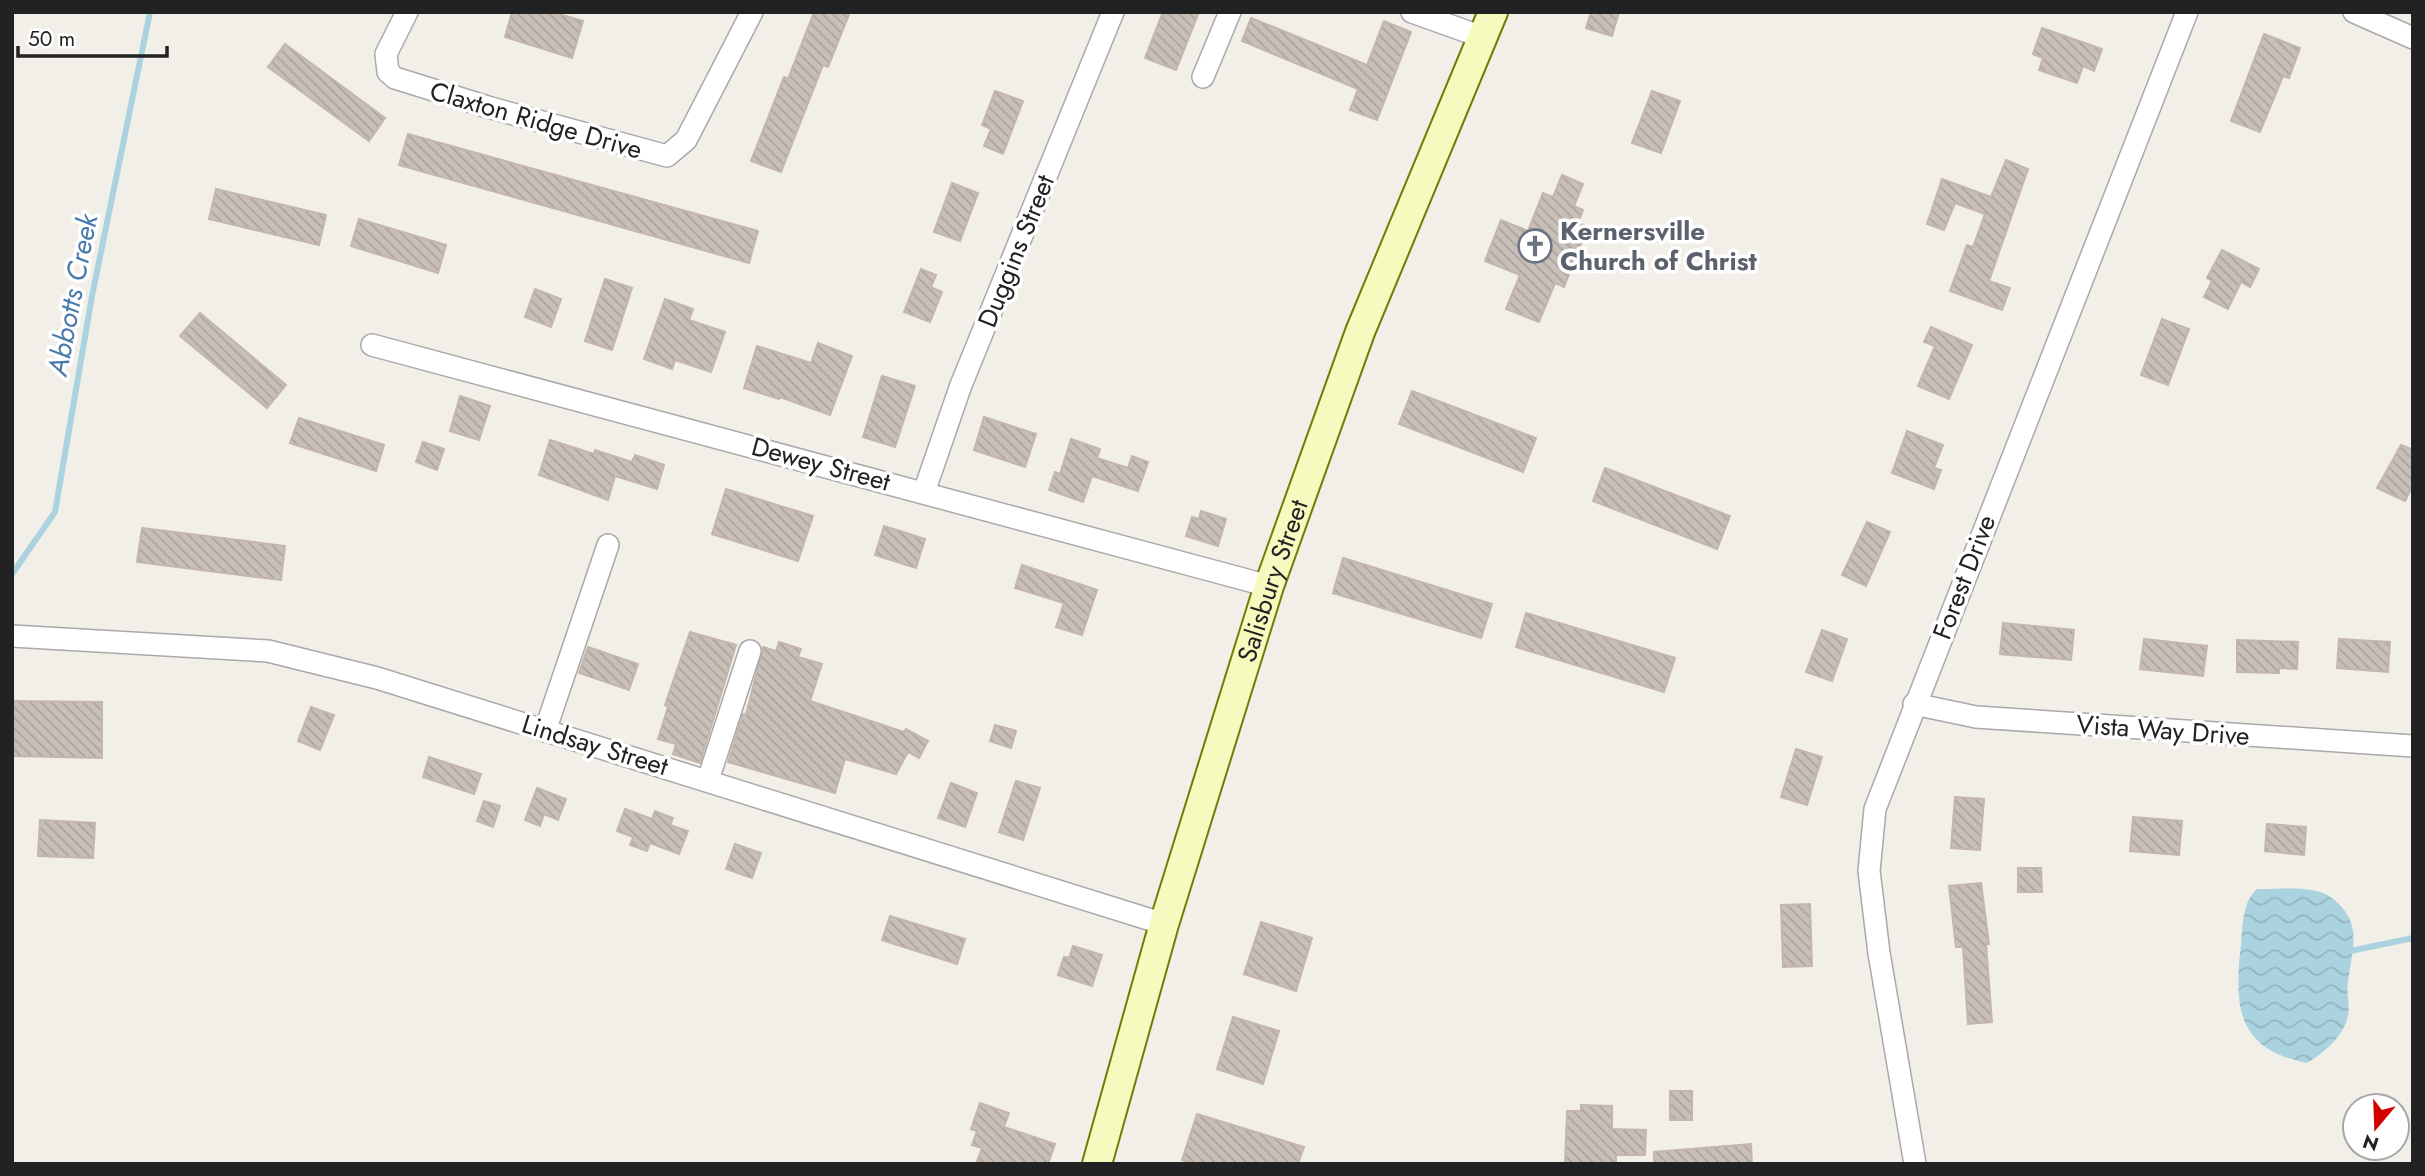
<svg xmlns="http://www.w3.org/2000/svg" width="2425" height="1176" viewBox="0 0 2425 1176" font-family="Jost,sans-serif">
	<defs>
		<pattern id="water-waves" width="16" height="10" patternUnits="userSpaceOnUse" patternTransform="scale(1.75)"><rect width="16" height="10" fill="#aad3df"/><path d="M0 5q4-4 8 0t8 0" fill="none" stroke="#92b5bf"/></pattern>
		<pattern id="building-back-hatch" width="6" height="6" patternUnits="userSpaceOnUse" patternTransform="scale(1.75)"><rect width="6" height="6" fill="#c7bfb8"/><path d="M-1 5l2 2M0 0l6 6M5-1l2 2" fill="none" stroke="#aba49e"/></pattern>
	</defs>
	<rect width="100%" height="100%" fill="#f2efe9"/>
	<!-- water -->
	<path fill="url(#water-waves)" d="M2257 889C2280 890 2313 884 2332 898 2364 923 2352 948 2348 982 2346 993 2350 1004 2348 1015 2345 1035 2324 1053 2307 1063 2236 1049 2234 1006 2241 944 2243 925 2242 902 2257 889Z"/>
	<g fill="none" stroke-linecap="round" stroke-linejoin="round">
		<!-- stream -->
		<g stroke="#aad3df" stroke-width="6">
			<polyline points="12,574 55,512 92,296 150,12"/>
			<polyline points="2350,951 2413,938"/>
		</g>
	</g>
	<!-- building -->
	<g fill="url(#building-back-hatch)" stroke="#c4b6ab" stroke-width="2">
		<polygon points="512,12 552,12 583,21 572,58 505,37"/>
		<polygon points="814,12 850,12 828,67 823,65 781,172 751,161 784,77 788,79"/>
		<polygon points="1163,12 1199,12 1176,70 1145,58"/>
		<polygon points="1591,12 1619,12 1612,36 1586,28"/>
		<polygon points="1251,18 1367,65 1384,21 1411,32 1377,120 1350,110 1358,89 1242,41"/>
		<polygon points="2042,28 2102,49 2094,71 2083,66 2077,83 2039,70 2043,58 2033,54"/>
		<polygon points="2264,34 2300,48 2289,78 2283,76 2260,132 2231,121"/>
		<polygon points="285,44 385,118 369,141 268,67"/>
		<polygon points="995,91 1023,101 1003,154 984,146 991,129 982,125"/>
		<polygon points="1652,91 1680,101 1661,153 1632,143"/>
		<polygon points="408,134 758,231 749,263 399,165"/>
		<polygon points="2006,160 2028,169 1989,281 2010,288 2002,310 1950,291 1967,245 1973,247 1985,214 1955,203 1944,230 1927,224 1942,179 1991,197"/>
		<polygon points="1562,175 1583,184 1574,206 1583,210 1578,223 1588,227 1564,287 1555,283 1539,322 1506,309 1520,275 1485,261 1501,220 1528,231 1543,193 1553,197"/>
		<polygon points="952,183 978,193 960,241 934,232"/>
		<polygon points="216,189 326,215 319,245 209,219"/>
		<polygon points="359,219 446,245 438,273 351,246"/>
		<polygon points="2222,250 2259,269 2250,287 2241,282 2228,309 2204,297 2212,281 2207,278"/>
		<polygon points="921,269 936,275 931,287 942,292 930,322 904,312"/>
		<polygon points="605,279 632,288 612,350 585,341"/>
		<polygon points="535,289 561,299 551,327 525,317"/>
		<polygon points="665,299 693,309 689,320 725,332 711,372 675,360 672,369 644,359"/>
		<polygon points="200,313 286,385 267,408 180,336"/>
		<polygon points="2162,319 2189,329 2168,385 2141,375"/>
		<polygon points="1931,327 1972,345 1949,399 1918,386 1935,346 1924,342"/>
		<polygon points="818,343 852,356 830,415 780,397 779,399 744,388 757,346 811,363"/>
		<polygon points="882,376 915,386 895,447 863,437"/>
		<polygon points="1412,391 1536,438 1523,472 1399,424"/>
		<polygon points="460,396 490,406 479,440 450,431"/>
		<polygon points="984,417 1036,434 1025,467 974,450"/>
		<polygon points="299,418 384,445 376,471 290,443"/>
		<polygon points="1907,431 1943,445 1934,468 1941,470 1934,489 1892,473"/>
		<polygon points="1071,439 1100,449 1097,458 1128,468 1132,456 1148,462 1138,491 1092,476 1083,502 1049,490 1055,472 1060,474"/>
		<polygon points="550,440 594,454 595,450 632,462 635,455 664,465 657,489 615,476 608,500 539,475"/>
		<polygon points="423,442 444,449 437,470 416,462"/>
		<polygon points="2401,445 2413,450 2413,485 2405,501 2377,488"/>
		<polygon points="1605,468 1730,516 1717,549 1593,501"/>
		<polygon points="726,489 813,516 798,561 712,534"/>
		<polygon points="1201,511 1226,519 1218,546 1186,536 1192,517 1199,519"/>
		<polygon points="1867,522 1890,532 1866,586 1842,575"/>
		<polygon points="884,526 925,539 916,568 875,555"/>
		<polygon points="142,528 285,546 281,580 137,562"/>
		<polygon points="1343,558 1492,604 1481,638 1333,593"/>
		<polygon points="1022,565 1097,590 1082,635 1056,627 1064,603 1015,588"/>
		<polygon points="1526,613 1675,658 1664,692 1516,647"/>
		<polygon points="2003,623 2074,630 2071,660 2000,654"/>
		<polygon points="1822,630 1847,639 1832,681 1806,672"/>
		<polygon points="690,632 736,645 700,763 673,754 676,744 658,739 668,707 665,705"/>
		<polygon points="2144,639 2207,646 2203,676 2140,669"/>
		<polygon points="2339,639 2390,642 2388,672 2337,668"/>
		<polygon points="2237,640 2298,642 2297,669 2279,668 2279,673 2237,672"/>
		<polygon points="779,642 801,649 798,657 822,664 810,701 904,732 906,729 928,741 919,758 908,752 896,774 845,759 835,793 728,762 743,714 746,715 763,647 776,651"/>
		<polygon points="588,647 638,664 629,690 579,673"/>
		<polygon points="12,701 102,702 102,758 12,756"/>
		<polygon points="311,707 334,715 320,750 298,741"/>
		<polygon points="995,725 1016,731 1011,748 990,741"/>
		<polygon points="1796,749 1822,757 1807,805 1781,797"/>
		<polygon points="429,757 481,774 474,794 423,777"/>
		<polygon points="1016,781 1040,788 1023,840 999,832"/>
		<polygon points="951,783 977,793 965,827 938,818"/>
		<polygon points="537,788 566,799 558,820 544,814 540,826 525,820"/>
		<polygon points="1955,797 1984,799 1980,850 1951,848"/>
		<polygon points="484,801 500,806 493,827 477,821"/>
		<polygon points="625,809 652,819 655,811 673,818 670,825 688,831 679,854 650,843 647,851 630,845 633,837 617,831"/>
		<polygon points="2133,817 2182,821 2179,855 2130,851"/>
		<polygon points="40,820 95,823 93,858 38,856"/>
		<polygon points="2267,824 2306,827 2304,855 2265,851"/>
		<polygon points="735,844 761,853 752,878 726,869"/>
		<polygon points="2018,868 2041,868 2042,892 2018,892"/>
		<polygon points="1981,883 1989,944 1986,944 1992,1022 1968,1024 1963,947 1956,947 1949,886"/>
		<polygon points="1810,904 1812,966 1783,967 1781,905"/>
		<polygon points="890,916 965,939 957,964 882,940"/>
		<polygon points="1261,922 1312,938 1296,991 1244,974"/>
		<polygon points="1073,946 1102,955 1092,986 1058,975 1064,957 1069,958"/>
		<polygon points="1233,1017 1279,1031 1263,1084 1217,1069"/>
		<rect x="1670" y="1091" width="22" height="29"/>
		<polygon points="980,1103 1009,1113 1004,1127 1055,1144 1048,1164 976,1164 982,1148 972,1145 977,1131 971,1129"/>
		<polygon points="1581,1105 1612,1106 1612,1129 1646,1130 1645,1155 1616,1155 1616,1164 1565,1163 1567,1111 1581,1111"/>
		<polygon points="1197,1114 1304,1147 1298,1164 1194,1164 1182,1160"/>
		<polygon points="1751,1144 1752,1164 1654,1164 1654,1152"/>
	</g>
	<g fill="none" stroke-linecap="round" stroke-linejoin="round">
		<defs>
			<g id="street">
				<polyline points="407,12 386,54 388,72 395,78 491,108 667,156 686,140 752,12"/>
				<polyline points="1412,12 1482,37"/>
				<polyline points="2354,12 2413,38"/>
				<polyline points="1203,77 1230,12"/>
				<polyline points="372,345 1269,586"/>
				<polyline points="924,492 961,385 1113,12"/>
				<polyline points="12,636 268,651 377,678 1164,924"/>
				<polyline points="1914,704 1976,717 2413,746"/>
				<polyline points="545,731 608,545"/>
				<polyline points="708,780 750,651"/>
				<polyline points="1915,1164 1879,953 1869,871 1875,809 2187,12"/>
			</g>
			<g id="secondary">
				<path id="s1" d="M1097 1164 1164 924 1269 586 1360 332 1493 12"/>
			</g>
		</defs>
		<!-- street casing -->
		<use href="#street" stroke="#a9a9a9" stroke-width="24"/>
		<!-- secondary casing -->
		<use href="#secondary" stroke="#707d05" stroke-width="32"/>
		<!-- street -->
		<use href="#street" stroke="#fff" stroke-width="21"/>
		<!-- secondary -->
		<use href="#secondary" stroke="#f7fabf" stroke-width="28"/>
	</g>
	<!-- icons -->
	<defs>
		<symbol id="church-ring" viewBox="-11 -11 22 22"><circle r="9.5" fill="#fff" stroke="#6b7280" stroke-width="1.5"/><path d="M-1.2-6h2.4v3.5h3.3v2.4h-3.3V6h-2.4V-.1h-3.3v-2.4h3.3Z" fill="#6b7280"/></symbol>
	</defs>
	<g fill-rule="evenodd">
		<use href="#church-ring" x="1516" y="227" width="38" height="38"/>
	</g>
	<g text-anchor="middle" stroke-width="7" stroke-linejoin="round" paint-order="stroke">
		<!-- street labels -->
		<g font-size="26" fill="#222" stroke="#fff">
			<text transform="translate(536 120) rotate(16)" y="9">Claxton Ridge Drive</text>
			<text transform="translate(1016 251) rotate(-68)" y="9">Duggins Street</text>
			<text transform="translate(821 464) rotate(15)" y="9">Dewey Street</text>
			<text transform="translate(1964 577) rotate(-69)" y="9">Forest Drive</text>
			<text dy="9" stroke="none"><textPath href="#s1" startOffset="609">Salisbury Street</textPath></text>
			<text transform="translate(2163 730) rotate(4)" y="9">Vista Way Drive</text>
			<text transform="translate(595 745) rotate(17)" y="9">Lindsay Street</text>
		</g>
		<!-- worship labels -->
		<g font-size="26" font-weight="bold" fill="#5b616d" stroke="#fff" text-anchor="start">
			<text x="1560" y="240">Kernersville<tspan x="1560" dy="30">Church of Christ</tspan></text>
		</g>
		<!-- water labels -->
		<g font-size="28" font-style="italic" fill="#4a7aab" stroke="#fff">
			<text transform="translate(72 295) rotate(-79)" y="10">Abbotts Creek</text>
		</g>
	</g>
	<!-- border -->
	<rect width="2425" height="1176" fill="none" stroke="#222222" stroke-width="28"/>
	<!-- north arrow -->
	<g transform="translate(2376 1127) rotate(199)"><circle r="33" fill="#ffffff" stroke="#a7a7a7" stroke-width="2"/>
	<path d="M0-5L12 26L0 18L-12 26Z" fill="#d40000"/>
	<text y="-10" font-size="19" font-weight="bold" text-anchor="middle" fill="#222222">N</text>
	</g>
	<!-- scale -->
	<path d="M18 46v10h149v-10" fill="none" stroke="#222222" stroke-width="3.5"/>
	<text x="28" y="46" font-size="21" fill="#222222" stroke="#ffffff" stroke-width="5" paint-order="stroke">50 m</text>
</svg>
